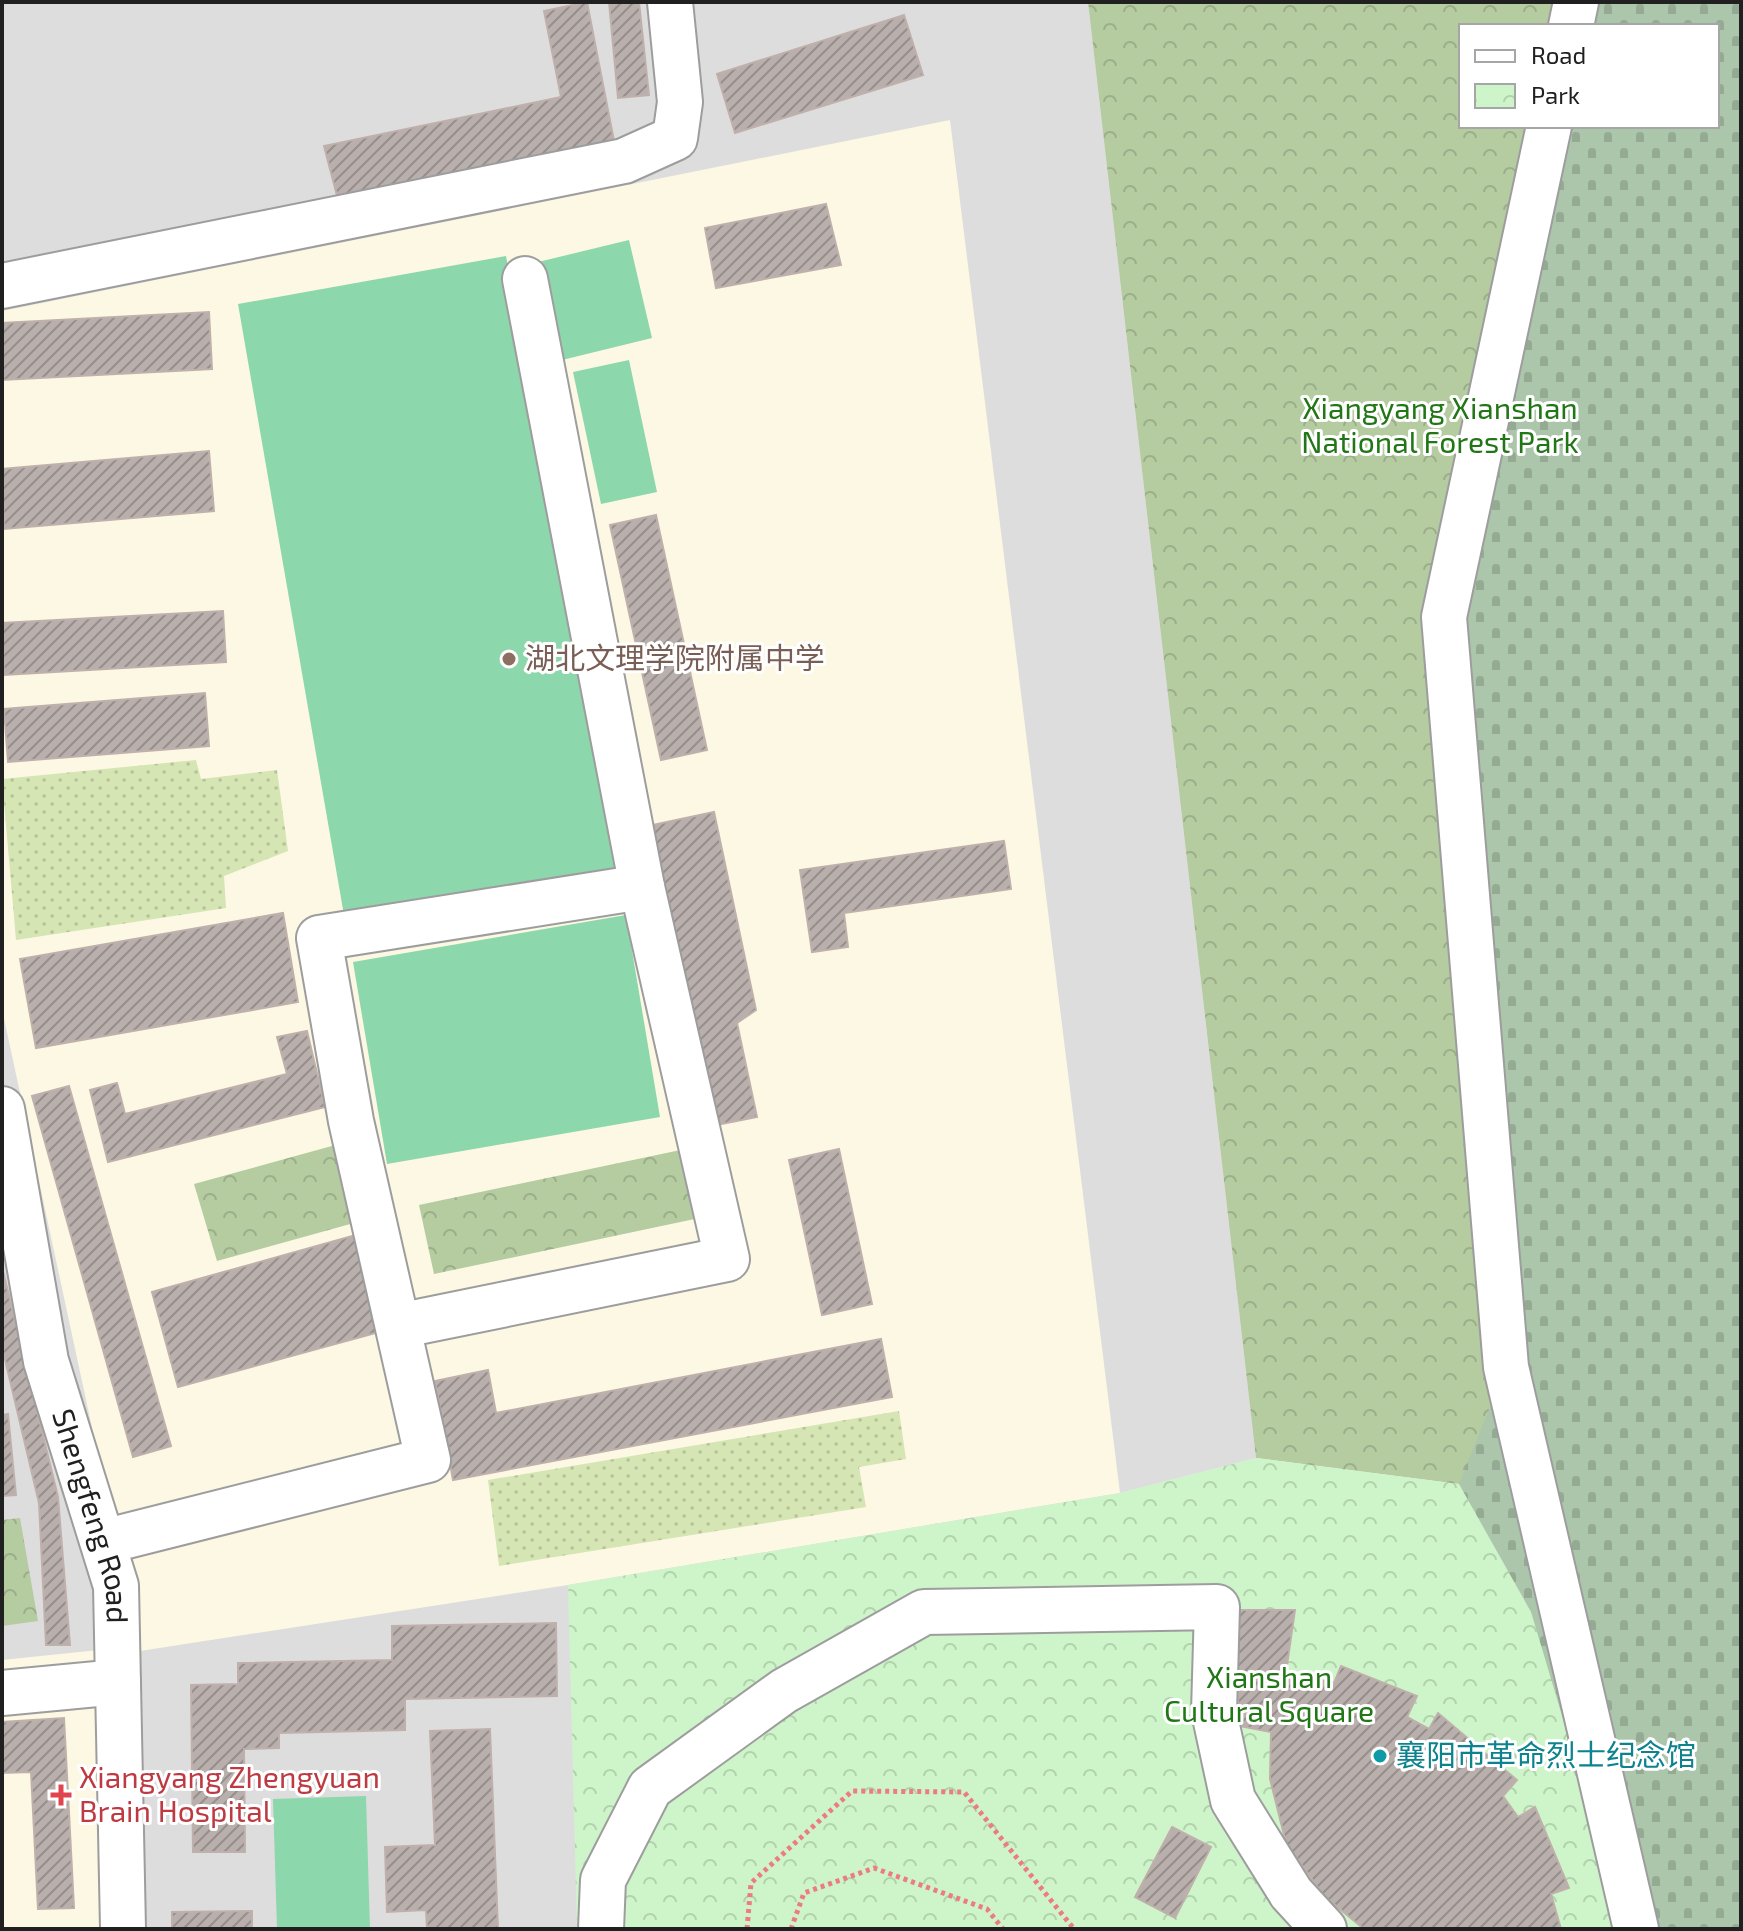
<svg xmlns="http://www.w3.org/2000/svg" width="1743" height="1931" viewBox="0 0 1743 1931" font-family="'Exo 2','Noto Sans SC',sans-serif">
	<defs>
		<pattern id="grass-dots" width="8" height="8" patternUnits="userSpaceOnUse" patternTransform="scale(2)"><rect width="8" height="8" fill="#d5e5b3"/><path d="M2 2h.1M6 6h.1" fill="none" stroke="#b7c49a" stroke-width="1.8" stroke-linecap="round"/></pattern>
		<pattern id="forest-crowns" width="20" height="18" patternUnits="userSpaceOnUse" patternTransform="scale(2)"><rect width="20" height="18" fill="#b5cba0"/><path d="M2 6a3 3 0 1 1 6 0M12 15a3 3 0 1 1 6 0" fill="none" stroke="#9bae8a"/></pattern>
		<pattern id="cemetery-stones" width="16" height="16" patternUnits="userSpaceOnUse" patternTransform="scale(2)"><rect width="16" height="16" fill="#acc6ab"/><path d="M2 7V4a2 2 0 0 1 4 0v3zM10 15v-3a2 2 0 0 1 4 0v3z" fill="#94aa93"/></pattern>
		<pattern id="park-crowns" width="20" height="18" patternUnits="userSpaceOnUse" patternTransform="scale(2)"><rect width="20" height="18" fill="#cef5c9"/><path d="M2 6a3 3 0 1 1 6 0M12 15a3 3 0 1 1 6 0" fill="none" stroke="#b1d2ac"/></pattern>
		<pattern id="building-hatch" width="6" height="6" patternUnits="userSpaceOnUse" patternTransform="scale(2)"><rect width="6" height="6" fill="#b9b0ad"/><path d="M-1 1l2-2M0 6l6-6M5 7l2-2" fill="none" stroke="#968f8c"/></pattern>
	</defs>
	<rect width="100%" height="100%" fill="#f0ebe8"/>
	<!-- residential -->
	<polygon fill="#dedddd" points="2,2 1088,2 1256,1458 1120,1493 625,1929 2,1929"/>
	<!-- education -->
	<g fill="#fcf8e4">
		<polygon points="950,120 1120,1493 568,1585 140,1651 2,1009 2,311"/>
		<polygon points="118,1648 122,1929 2,1929 2,1660"/>
	</g>
	<!-- grass -->
	<g fill="url(#grass-dots)">
		<polygon points="196,760 201,779 277,770 288,851 224,876 226,908 16,940 2,779"/>
		<polygon points="899,1411 906,1459 859,1467 866,1507 499,1566 488,1480"/>
	</g>
	<!-- forest -->
	<g fill="url(#forest-crowns)" fill-rule="evenodd">
		<path d="M1088 2H1741V1929L1459 1484 1256 1458ZM1461 26H1717V126H1461Z"/>
		<polygon points="339,1144 361,1221 217,1261 194,1184"/>
		<polygon points="690,1148 704,1217 434,1274 419,1205"/>
		<polygon points="20,1518 38,1621 2,1626 2,1520"/>
	</g>
	<!-- cemetery -->
	<polygon fill="url(#cemetery-stones)" points="1576,2 1741,2 1741,1929 1324,1929 1459,1484 1506,1367 1444,617 1549,126 1717,126 1717,26 1571,26"/>
	<!-- park -->
	<polygon fill="url(#park-crowns)" points="1256,1458 1459,1484 1531,1612 1626,1929 577,1929 568,1585 1120,1493"/>
	<!-- pitch -->
	<g fill="#8dd7ad">
		<polygon points="629,240 652,338 558,361 534,263"/>
		<polygon points="506,256 619,880 345,921 238,304"/>
		<polygon points="629,360 657,492 601,504 573,372"/>
		<polygon points="626,915 660,1117 387,1164 353,962"/>
		<polygon points="366,1796 370,1929 277,1929 273,1799"/>
	</g>
	<!-- building -->
	<g fill="url(#building-hatch)" stroke="#c0b0ab" stroke-width="2">
		<polygon points="587,2 615,146 341,211 324,146 561,97 544,11"/>
		<polygon points="609,2 639,2 649,95 618,98"/>
		<polygon points="904,15 923,75 735,133 717,74"/>
		<polygon points="826,204 841,265 716,288 705,228"/>
		<polygon points="209,312 212,369 2,380 2,323"/>
		<polygon points="209,451 214,511 4,529 2,469"/>
		<polygon points="656,515 707,750 661,760 610,525"/>
		<polygon points="223,611 226,662 4,675 2,623"/>
		<polygon points="205,693 209,746 8,762 4,709"/>
		<polygon points="714,812 756,1010 737,1023 757,1117 711,1126 648,826"/>
		<polygon points="1004,841 1011,889 844,913 848,947 812,952 800,870"/>
		<polygon points="283,913 298,1002 36,1048 20,959"/>
		<polygon points="307,1031 325,1107 108,1162 90,1090 117,1083 125,1114 287,1074 277,1037"/>
		<polygon points="69,1086 171,1446 133,1457 32,1096"/>
		<polygon points="839,1149 872,1304 822,1315 789,1160"/>
		<polygon points="363,1233 390,1329 178,1387 152,1292"/>
		<polygon points="2,1267 58,1497 70,1645 46,1645 39,1503 2,1347"/>
		<polygon points="881,1339 892,1397 453,1480 435,1381 488,1370 496,1413"/>
		<polygon points="8,1414 16,1495 2,1496 2,1415"/>
		<polygon points="1234,1610 1295,1610 1286,1672 1334,1683 1341,1666 1417,1696 1407,1717 1429,1729 1438,1713 1517,1780 1503,1796 1518,1817 1535,1807 1569,1888 1551,1894 1561,1929 1364,1929 1324,1896 1286,1843 1270,1779 1271,1732 1239,1726"/>
		<polygon points="556,1623 557,1696 405,1699 405,1730 279,1733 279,1748 244,1749 245,1852 193,1852 191,1685 238,1684 238,1663 392,1660 392,1626"/>
		<polygon points="64,1718 74,1908 38,1909 31,1772 2,1773 2,1722"/>
		<polygon points="490,1729 498,1929 427,1929 426,1910 387,1912 385,1847 435,1845 430,1731"/>
		<polygon points="1172,1827 1211,1847 1175,1918 1135,1897"/>
		<polygon points="252,1911 252,1929 172,1929 172,1912"/>
	</g>
	<g fill="none" stroke-linecap="round" stroke-linejoin="round">
		<defs>
			<g id="minor">
				<polyline points="1571,26 1576,2"/>
				<polyline points="1549,126 1444,617 1506,1367 1636,1929"/>
				<polyline points="525,279 642,887"/>
				<polyline points="2,286 624,161 675,138 680,102 670,2"/>
				<path id="s1" d="M2 1109 46 1361 116 1586 123 1929"/>
				<polyline points="103,1542 428,1460 351,1121 319,938 642,887 727,1259 398,1326"/>
				<polyline points="2,1693 118,1682"/>
				<polyline points="601,1929 603,1880 650,1788 784,1691 924,1612 1217,1607 1214,1712 1233,1800 1291,1893 1324,1929"/>
			</g>
		</defs>
		<!-- minor casing -->
		<use href="#minor" stroke="#9d9d9d" stroke-width="48"/>
		<!-- path -->
		<g stroke="#ed7b85" stroke-width="5" stroke-dasharray="4 4" stroke-linecap="butt">
			<polyline points="747,1929 751,1883 852,1791 964,1792 1074,1929"/>
			<polyline points="791,1929 804,1893 874,1868 987,1909 1003,1929"/>
		</g>
		<!-- minor -->
		<use href="#minor" stroke="#fff" stroke-width="44"/>
	</g>
	<!-- markers -->
	<circle fill="#8d6e63" stroke="#fff" stroke-width="3" cx="509" cy="659" r="8"/>
	<circle fill="#0f9aa8" stroke="#fff" stroke-width="3" cx="1380" cy="1756" r="8"/>
	<path fill="#e0444e" stroke="#fff" stroke-width="3" d="M57 1783h8v8h8v8h-8v8h-8v-8h-8v-8h8z"/>
	<g text-anchor="middle" stroke-width="6" stroke-linejoin="round" paint-order="stroke">
		<!-- park labels -->
		<g font-size="30" fill="#217616" stroke="#fff">
			<text x="1440" y="419">Xiangyang Xianshan<tspan x="1440" dy="34">National Forest Park</tspan></text>
			<text x="1269" y="1688">Xianshan<tspan x="1269" dy="34">Cultural Square</tspan></text>
		</g>
		<!-- education labels -->
		<g font-size="30" fill="#785e54" stroke="#fff" text-anchor="start">
			<text x="525" y="669">湖北文理学院附属中学</text>
		</g>
		<!-- street labels -->
		<g font-size="30" fill="#202020" stroke="#fff">
			<text dy="10" stroke="none"><textPath href="#s1" startOffset="418">Shengfeng Road</textPath></text>
		</g>
		<!-- culture labels -->
		<g font-size="30" fill="#0d838f" stroke="#fff" text-anchor="start">
			<text x="1396" y="1766">襄阳市革命烈士纪念馆</text>
		</g>
		<!-- health labels -->
		<g font-size="30" fill="#be3a42" stroke="#fff" text-anchor="start">
			<text x="79" y="1788">Xiangyang Zhengyuan<tspan x="79" dy="34">Brain Hospital</tspan></text>
		</g>
	</g>
	<!-- border -->
	<rect width="1743" height="1931" fill="none" stroke="#202020" stroke-width="8"/>
	<!-- legend -->
	<rect x="1459" y="24" width="260" height="104" fill="#ffffff" stroke="#a6a6a6" stroke-width="2"/>
	<rect x="1475" y="50" width="40" height="12" fill="#ffffff" stroke="#a6a6a6" stroke-width="2"/>
	<text x="1531" y="64" font-size="24" fill="#202020">Road</text>
	<rect x="1475" y="84" width="40" height="24" fill="url(#park-crowns)" stroke="#a6a6a6" stroke-width="2"/>
	<text x="1531" y="104" font-size="24" fill="#202020">Park</text>
</svg>
